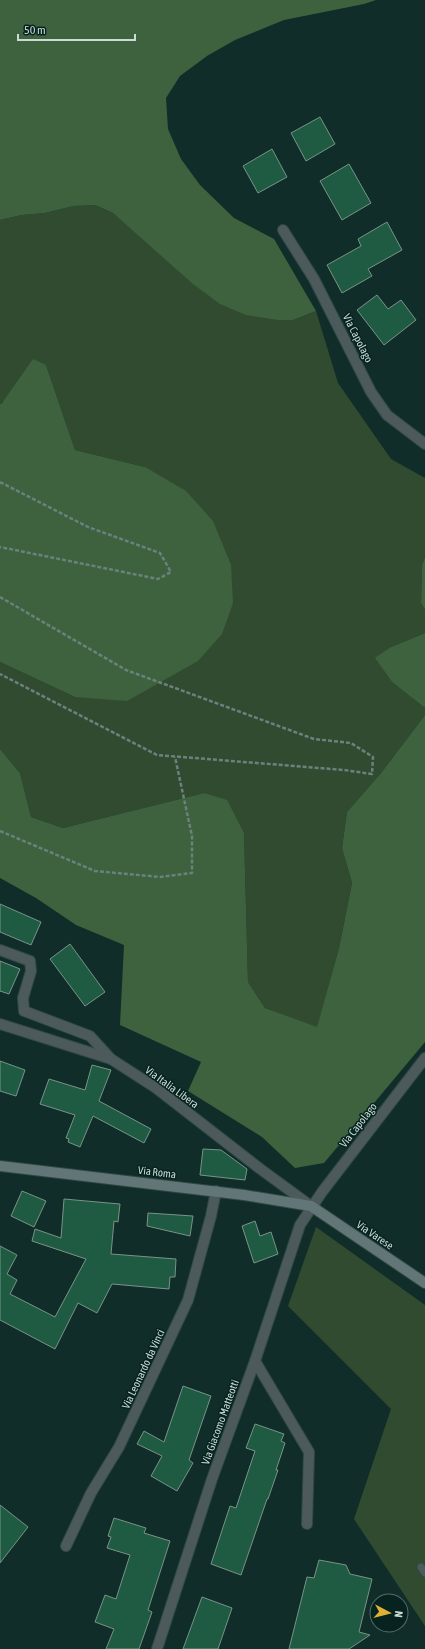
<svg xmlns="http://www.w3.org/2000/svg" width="425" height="1649" viewBox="0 0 425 1649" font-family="'Asap Condensed',sans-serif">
	<rect width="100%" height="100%" fill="#112d29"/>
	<!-- green -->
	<g fill="#314b31">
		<polygon points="95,205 113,213 137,233 293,320 316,311 338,383 391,459 425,478 425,557 422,565 421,603 425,610 425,633 391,647 393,683 425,708 425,715 381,773 347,812 342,848 352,883 339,948 317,1028 265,1008 248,982 244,833 204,793 63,828 31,817 20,773 0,749 0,662 75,697 145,467 75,450 46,365 0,404 0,220 22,215 45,213 74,206"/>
		<polygon points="316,1227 425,1305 425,1626 354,1519 391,1409 288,1306"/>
	</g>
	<!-- forest -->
	<g fill="#3d623d">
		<polygon points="0,0 376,0 364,4 284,20 235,40 207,56 180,76 166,98 168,129 181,159 200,185 234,218 274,239 316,311 293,320 278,320 246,315 220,304 193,284 113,213 95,205 74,206 45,213 22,215 0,220"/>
		<polygon points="33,359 46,365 75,450 145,467 186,491 213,521 231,565 233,603 222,634 198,661 127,701 75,697 0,662 0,404 2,403"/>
		<polygon points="425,557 425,610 421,603 422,565"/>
		<polygon points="425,633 425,708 393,683 375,658 391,647"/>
		<polygon points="425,715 425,1042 324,1163 295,1168 262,1137 188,1091 201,1062 120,1025 124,945 76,925 36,898 0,878 0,749 20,773 31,817 63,828 204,793 227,800 244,833 248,982 265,1008 317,1027 339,948 352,883 342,848 347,812 381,773"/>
	</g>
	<!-- building -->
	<g fill="#1f5b43" stroke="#799387">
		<polygon points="320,117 335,144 306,161 291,133"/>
		<polygon points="272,149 287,177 258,193 243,166"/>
		<polygon points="349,164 371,203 342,220 320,181"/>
		<polygon points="387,222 402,250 368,269 372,276 342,293 327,265 361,246 358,239"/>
		<polygon points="377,295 388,309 401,300 416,320 384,345 357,310"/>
		<polygon points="0,904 41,922 31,945 0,932"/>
		<polygon points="70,944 105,992 85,1006 50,959"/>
		<polygon points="0,961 20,969 9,994 0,991"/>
		<polygon points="0,1061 25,1070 16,1096 0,1091"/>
		<polygon points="92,1065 111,1070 99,1101 151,1129 144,1143 93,1116 80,1147 68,1142 69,1139 66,1138 75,1115 40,1104 49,1079 85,1090"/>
		<polygon points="203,1149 221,1150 247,1169 245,1180 200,1175"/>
		<polygon points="22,1191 46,1201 34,1227 11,1216"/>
		<polygon points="64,1199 120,1204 118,1222 114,1221 111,1254 176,1259 175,1277 170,1277 169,1289 112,1284 97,1313 78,1303 55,1349 0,1320 0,1246 17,1255 7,1274 17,1280 10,1294 55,1317 86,1259 32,1241 35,1229 61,1238"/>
		<polygon points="148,1213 193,1216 190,1236 147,1226"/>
		<polygon points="255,1221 260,1236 271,1232 278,1254 254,1263 242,1226"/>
		<polygon points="183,1386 211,1396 189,1460 193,1463 177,1491 151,1476 162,1456 137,1444 144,1431 164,1442"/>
		<polygon points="255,1424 284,1434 281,1441 285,1443 276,1470 278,1470 268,1499 267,1499 241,1575 211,1564 230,1506 236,1508 255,1451 246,1448"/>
		<polygon points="0,1505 28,1527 0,1563"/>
		<polygon points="114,1518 146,1528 144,1533 170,1541 148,1610 152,1612 139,1649 106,1649 114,1629 95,1622 105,1595 116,1599 130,1555 107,1548 111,1537 108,1536"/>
		<polygon points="319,1560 346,1565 350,1574 372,1579 359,1632 370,1635 349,1649 289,1649 307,1577 314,1578"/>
		<polygon points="202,1597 232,1608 218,1649 183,1649"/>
	</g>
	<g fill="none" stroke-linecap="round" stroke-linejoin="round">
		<defs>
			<polyline id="service" points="421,1567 425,1573"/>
			<g id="minor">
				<polyline points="283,230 314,279 371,392 387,415 425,444"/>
				<polyline points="0,950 30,961 31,971 23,998 24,1011 90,1036 111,1059"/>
				<polyline points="0,1024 111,1059 156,1088 259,1168 311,1206"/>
				<polyline points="255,1361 309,1452 307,1524"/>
				<polyline points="66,1546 91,1493 119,1447 188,1300 211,1216 216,1191"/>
				<polyline points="157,1649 212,1479 255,1361 300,1225 322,1192 425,1058"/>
			</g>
			<polyline id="secondary" points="0,1166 244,1195 311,1206 425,1283"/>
		</defs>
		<!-- service casing -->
		<use href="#service" stroke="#2f4945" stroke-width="9"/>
		<!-- minor casing -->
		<use href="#minor" stroke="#2f4945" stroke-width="12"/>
		<!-- secondary casing -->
		<use href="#secondary" stroke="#2f4945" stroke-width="12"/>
		<!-- path -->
		<g stroke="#6b817e" stroke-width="2.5" stroke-dasharray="4 2" stroke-linecap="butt">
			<polyline points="0,482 88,527 160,553 171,572 158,579 0,547"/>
			<polyline points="0,597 126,670 314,739 351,743 373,757 372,774 344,770 157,755 0,674"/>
			<polyline points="0,831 95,871 160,877 192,873 192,836 175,757"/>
		</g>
		<!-- service -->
		<use href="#service" stroke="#4d5a5b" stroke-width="7"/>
		<!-- minor -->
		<use href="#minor" stroke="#4d5a5b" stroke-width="10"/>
		<!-- secondary -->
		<use href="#secondary" stroke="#627678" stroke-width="10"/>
	</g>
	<g text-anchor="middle" stroke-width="3" stroke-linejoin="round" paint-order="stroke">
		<!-- street labels -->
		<g font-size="11" fill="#cadad7" stroke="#06231f">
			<text transform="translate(358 338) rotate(63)" y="4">Via Capolago</text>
			<text transform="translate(172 1087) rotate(36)" y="4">Via Italia Libera</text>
			<text transform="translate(358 1125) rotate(-52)" y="4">Via Capolago</text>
			<text transform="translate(157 1172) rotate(7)" y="4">Via Roma</text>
			<text transform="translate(375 1235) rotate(34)" y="4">Via Varese</text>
			<text transform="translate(143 1369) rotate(-65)" y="4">Via Leonardo da Vinci</text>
			<text transform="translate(220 1422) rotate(-70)" y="4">Via Giacomo Matteotti</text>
		</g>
	</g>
	<!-- north arrow -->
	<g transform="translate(389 1613) rotate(97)"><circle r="19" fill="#06231f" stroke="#546c69"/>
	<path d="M0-3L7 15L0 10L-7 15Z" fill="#e0b034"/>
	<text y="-6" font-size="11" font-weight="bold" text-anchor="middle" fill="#cadad7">N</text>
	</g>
	<!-- scale -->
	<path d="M18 34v6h117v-6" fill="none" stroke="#cadad7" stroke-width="2"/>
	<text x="24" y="34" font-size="12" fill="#cadad7" stroke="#06231f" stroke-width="3" paint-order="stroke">50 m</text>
</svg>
